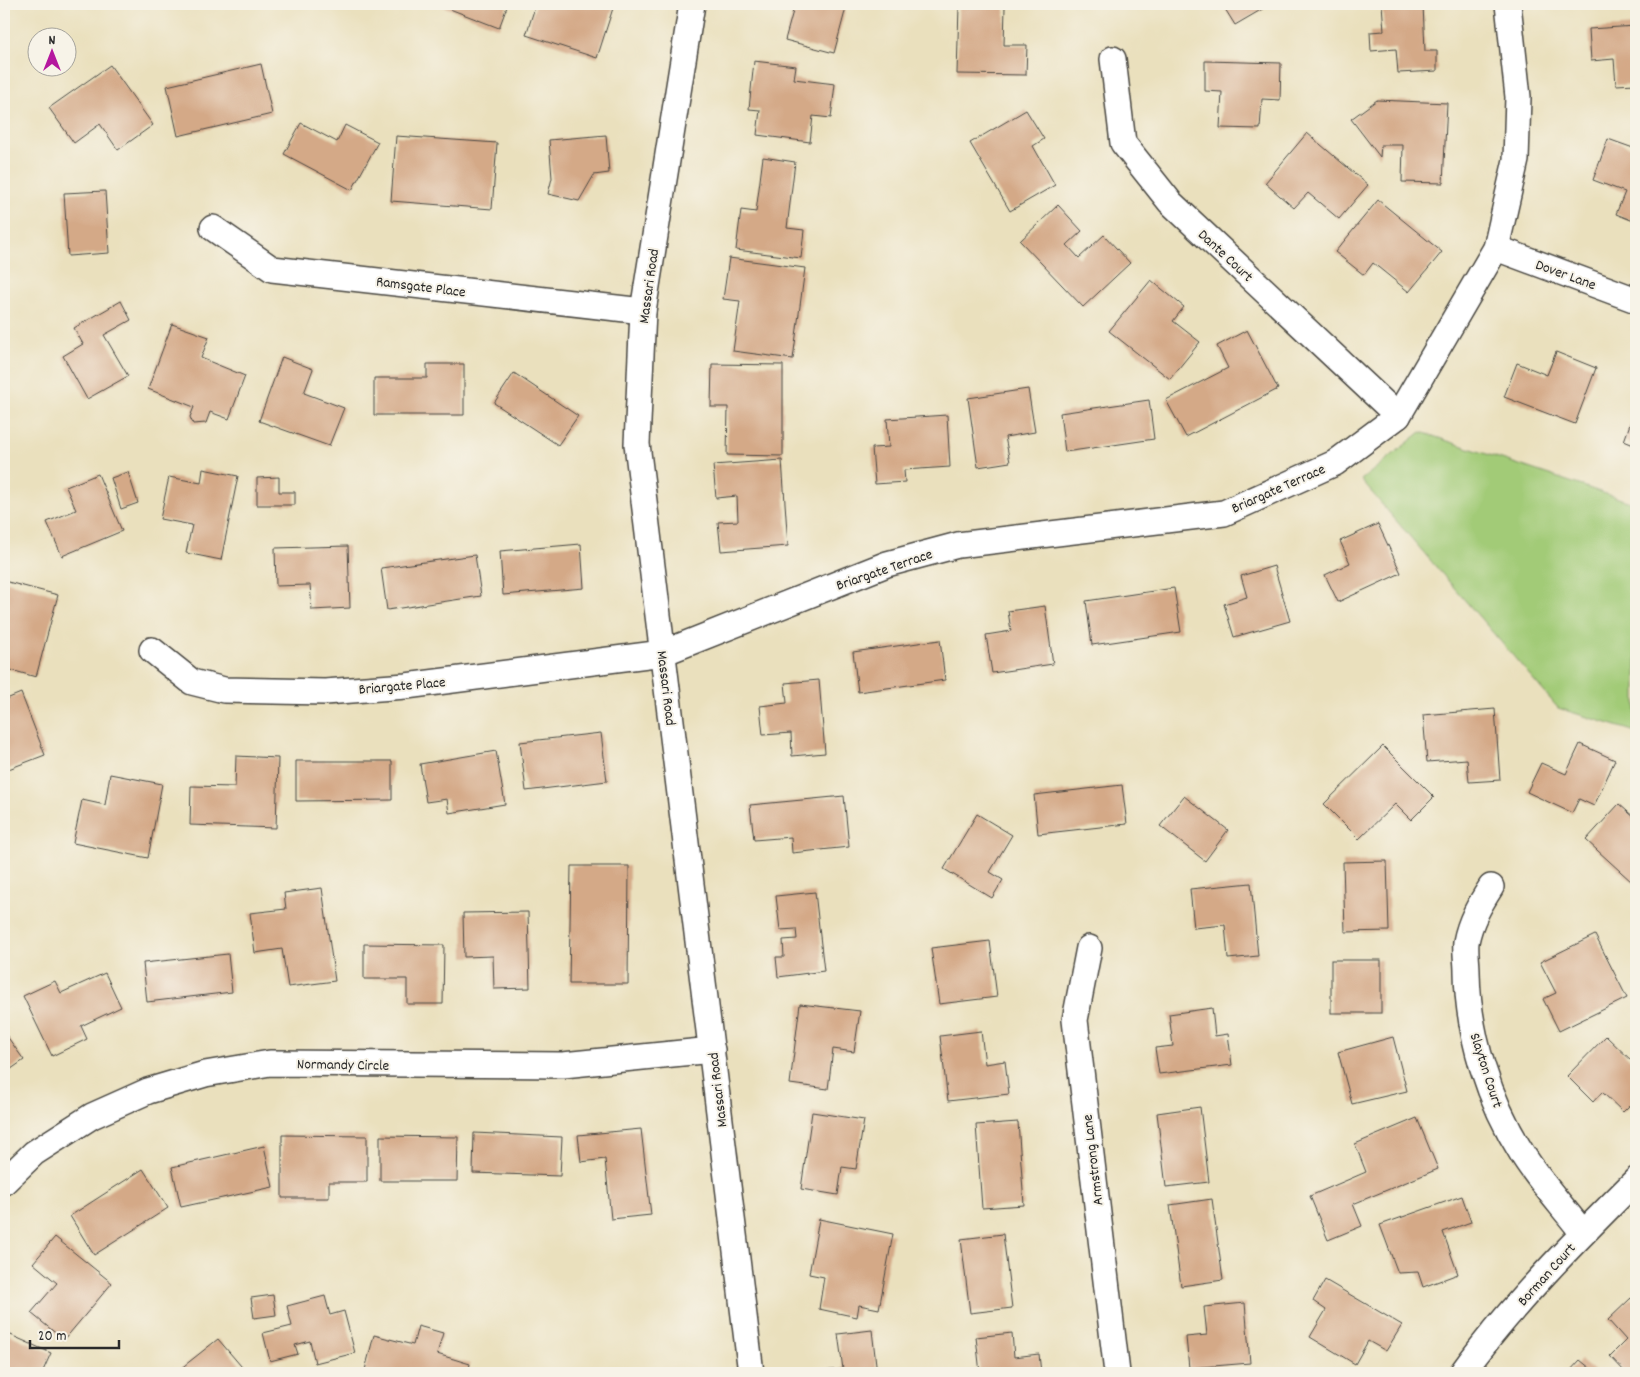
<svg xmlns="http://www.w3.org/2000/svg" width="1640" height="1377" viewBox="0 0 1640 1377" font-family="Dekko,sans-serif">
	<rect width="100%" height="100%" fill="#f7f3e8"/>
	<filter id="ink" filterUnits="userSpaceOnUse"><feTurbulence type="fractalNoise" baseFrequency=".02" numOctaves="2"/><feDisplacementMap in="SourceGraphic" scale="10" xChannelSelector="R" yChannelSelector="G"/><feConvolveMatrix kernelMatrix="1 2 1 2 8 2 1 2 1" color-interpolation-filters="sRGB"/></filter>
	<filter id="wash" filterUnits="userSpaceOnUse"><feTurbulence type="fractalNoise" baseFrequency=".0096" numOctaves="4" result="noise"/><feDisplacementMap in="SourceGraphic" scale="20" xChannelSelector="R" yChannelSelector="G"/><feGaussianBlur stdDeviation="1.12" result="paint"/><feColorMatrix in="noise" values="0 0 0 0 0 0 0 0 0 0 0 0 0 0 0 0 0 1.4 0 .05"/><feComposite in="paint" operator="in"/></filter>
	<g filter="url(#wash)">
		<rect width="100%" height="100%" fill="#eae0bd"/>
		<!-- green -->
		<polygon fill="#a2cb77" stroke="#667b51" points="1421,432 1636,504 1636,732 1558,708 1361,480"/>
		<g id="blocks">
			<!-- building -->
			<g fill="#d4a987">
				<polygon points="437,4 508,4 499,28"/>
				<polygon points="536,4 614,5 597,58 526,35"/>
				<polygon points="771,4 847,4 834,53 785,40 793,11 771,6"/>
				<polygon points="1222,4 1271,4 1235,25"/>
				<polygon points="1382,4 1423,4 1425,51 1437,51 1437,71 1398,73 1396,49 1371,51 1370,32 1384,31"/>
				<polygon points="959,6 1005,7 1004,45 1027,45 1026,75 957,74"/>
				<polygon points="1636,26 1636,84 1616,85 1614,59 1591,61 1589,29"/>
				<polygon points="754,61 796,66 794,79 835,84 831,118 813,116 810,142 757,135 760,110 749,109"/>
				<polygon points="1205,61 1281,63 1280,100 1262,99 1260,129 1220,128 1222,92 1205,91"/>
				<polygon points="261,64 272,114 178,136 167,86"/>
				<polygon points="110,65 153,125 118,150 100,124 74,143 49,108"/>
				<polygon points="1377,100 1447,103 1443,183 1402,182 1403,145 1381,145 1380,157 1351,119"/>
				<polygon points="1026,110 1044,139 1033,146 1055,185 1010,211 970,143"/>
				<polygon points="301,123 337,142 345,125 378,142 352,190 284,154"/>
				<polygon points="1307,133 1368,185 1339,219 1308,193 1294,208 1265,183"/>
				<polygon points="606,135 609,173 594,175 579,201 548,194 552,178 549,140"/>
				<polygon points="396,136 497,143 492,209 391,201"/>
				<polygon points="1608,139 1636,149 1636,222 1616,214 1625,192 1593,180"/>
				<polygon points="763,157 795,162 787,228 804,230 801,258 736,250 741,210 756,212"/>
				<polygon points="105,191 109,253 68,256 64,193"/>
				<polygon points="1378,200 1442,252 1409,292 1373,263 1364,275 1335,252"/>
				<polygon points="1058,205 1082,231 1067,245 1079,258 1104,235 1130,263 1083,307 1020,241"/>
				<polygon points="729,258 805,268 793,359 733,351 740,301 723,299"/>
				<polygon points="1151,280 1184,307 1173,321 1200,342 1170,379 1109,331"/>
				<polygon points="121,301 131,320 104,335 128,376 87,399 63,356 83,344 74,328"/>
				<polygon points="172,324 209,337 201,358 245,376 229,419 210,412 206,423 193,424 190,417 194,407 148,389"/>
				<polygon points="1247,330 1278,389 1186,437 1166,400 1228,368 1217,346"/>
				<polygon points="1556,352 1596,368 1575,424 1504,397 1517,363 1547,375"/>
				<polygon points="282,357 313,369 304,393 344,408 329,446 259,421"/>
				<polygon points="427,364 464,364 464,415 374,415 374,378 427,378"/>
				<polygon points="712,364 783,365 783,456 727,455 728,407 711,407"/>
				<polygon points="514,373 578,416 558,445 494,403"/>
				<polygon points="1028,389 1035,432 1005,437 1010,462 978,467 968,398"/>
				<polygon points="1149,400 1154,439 1065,452 1060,413"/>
				<polygon points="1635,410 1636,411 1636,446 1624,441"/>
				<polygon points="947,415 950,467 904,470 905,482 875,484 872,448 889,447 887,419"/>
				<polygon points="782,460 788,546 721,551 718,522 738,521 737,496 716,498 713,465"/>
				<polygon points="203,469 238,476 221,560 186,553 192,525 160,519 169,477 201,483"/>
				<polygon points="128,472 138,503 121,509 111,478"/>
				<polygon points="98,474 122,531 62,556 47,522 76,510 66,487"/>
				<polygon points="279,477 279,492 295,492 295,505 257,505 257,478"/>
				<polygon points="1378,524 1401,573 1338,602 1325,575 1350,563 1340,541"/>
				<polygon points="581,544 584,588 503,595 500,551"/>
				<polygon points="348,546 350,608 312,610 310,585 276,586 275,548"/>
				<polygon points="475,555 481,596 387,610 381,568"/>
				<polygon points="1274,566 1290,621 1234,637 1224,604 1247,597 1241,576"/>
				<polygon points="4,581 58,595 36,677 4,668"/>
				<polygon points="1174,588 1181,632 1092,645 1086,601"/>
				<polygon points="1045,606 1053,664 992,673 986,635 1011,631 1008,611"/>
				<polygon points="940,640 945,680 858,692 853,652"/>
				<polygon points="819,680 825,753 792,756 791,733 763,735 760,706 787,703 785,683"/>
				<polygon points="21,693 45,755 6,770 4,763 4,700"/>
				<polygon points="1495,709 1500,780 1469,782 1467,759 1427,762 1423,715"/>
				<polygon points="601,733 607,781 526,791 520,742"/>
				<polygon points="1580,744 1615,760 1594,806 1579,799 1572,813 1527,792 1541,763 1566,774"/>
				<polygon points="1383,746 1434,797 1411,820 1395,804 1359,839 1324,804"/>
				<polygon points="496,751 505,804 449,813 447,799 426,802 420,764"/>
				<polygon points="236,756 278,758 276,828 190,825 191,786 235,787"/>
				<polygon points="296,761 392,761 392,800 296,801"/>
				<polygon points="110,774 162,784 148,858 73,843 82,800 105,805"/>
				<polygon points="1122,785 1127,824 1038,834 1034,795"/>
				<polygon points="844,796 849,847 792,853 791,837 754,840 750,805"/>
				<polygon points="1184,796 1228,830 1205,861 1160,826"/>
				<polygon points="1619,804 1636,819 1636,877 1632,882 1586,840"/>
				<polygon points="977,814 1012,835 990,872 1003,880 992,898 944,869"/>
				<polygon points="1387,861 1389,931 1345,932 1343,862"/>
				<polygon points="571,866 629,866 628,984 569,984"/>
				<polygon points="1251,883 1258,956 1228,959 1225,925 1194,928 1190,889"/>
				<polygon points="322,888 335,981 288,987 282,949 255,953 250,913 286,909 284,893"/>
				<polygon points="815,892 824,971 778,977 776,957 784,957 783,940 797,939 796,929 780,930 776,896"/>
				<polygon points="528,912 530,988 494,989 493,956 464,957 463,913"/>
				<polygon points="1595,935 1627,998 1559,1031 1543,999 1556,993 1540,962"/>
				<polygon points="990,941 997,997 939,1004 931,948"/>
				<polygon points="364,944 444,945 443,1004 407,1004 407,979 364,979"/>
				<polygon points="228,954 232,992 147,1002 143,963"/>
				<rect x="1331" y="960" width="50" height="53"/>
				<polygon points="105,973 121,1007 81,1026 87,1039 52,1056 23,996 55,981 61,993"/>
				<polygon points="800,1004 860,1011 854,1052 833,1049 828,1089 790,1084"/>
				<polygon points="1212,1008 1215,1036 1228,1034 1232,1065 1159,1074 1155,1048 1173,1046 1169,1014"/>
				<polygon points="981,1031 985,1064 1005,1061 1009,1094 948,1101 940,1036"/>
				<polygon points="4,1032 24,1060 4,1074"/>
				<polygon points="1606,1036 1636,1065 1636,1099 1623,1112 1602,1092 1593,1102 1567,1076"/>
				<polygon points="1393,1037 1407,1091 1352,1104 1338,1052"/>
				<polygon points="1200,1107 1209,1182 1166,1187 1157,1113"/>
				<polygon points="812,1112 864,1120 856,1169 842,1167 838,1195 801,1189"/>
				<polygon points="1417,1118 1438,1169 1353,1204 1362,1226 1328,1240 1310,1196 1366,1172 1355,1144"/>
				<polygon points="1018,1122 1024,1205 982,1208 976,1125"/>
				<polygon points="641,1129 651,1215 611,1219 605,1159 581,1162 578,1135"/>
				<polygon points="474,1133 562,1137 560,1176 473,1173"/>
				<polygon points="282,1135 367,1136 367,1182 329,1182 329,1198 282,1198"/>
				<polygon points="380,1136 458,1137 457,1181 380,1181"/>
				<polygon points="264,1146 273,1187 181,1207 172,1167"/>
				<polygon points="143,1169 168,1208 94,1255 70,1216"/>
				<polygon points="1462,1196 1471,1222 1443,1232 1458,1274 1423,1287 1418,1272 1398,1273 1380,1225"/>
				<polygon points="1212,1199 1223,1280 1181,1286 1170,1205"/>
				<polygon points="819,1219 893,1234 879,1309 859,1305 857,1317 819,1309 824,1277 809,1274"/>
				<polygon points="1003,1234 1012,1308 970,1313 961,1239"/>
				<polygon points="55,1237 112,1283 64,1340 31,1313 57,1283 33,1263"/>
				<polygon points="1325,1280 1402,1325 1386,1351 1368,1341 1355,1364 1310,1337 1326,1310 1313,1301"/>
				<polygon points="273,1295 276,1315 254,1318 251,1298"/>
				<polygon points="325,1296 330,1315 344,1311 355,1353 315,1363 310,1341 295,1345 298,1354 270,1361 263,1333 292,1326 287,1306"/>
				<polygon points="1631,1298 1636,1304 1636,1373 1626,1373 1610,1356 1626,1340 1608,1320"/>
				<polygon points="1245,1303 1250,1363 1189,1368 1186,1337 1207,1335 1204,1307"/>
				<polygon points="418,1326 443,1333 437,1354 470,1364 468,1373 378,1373 365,1370 374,1335 413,1345"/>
				<polygon points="872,1330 877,1373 822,1373 822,1371 843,1369 838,1334"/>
				<polygon points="4,1332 51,1353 42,1373 4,1373"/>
				<polygon points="1012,1333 1014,1357 1039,1354 1041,1373 980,1373 976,1337"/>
				<polygon points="218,1339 247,1373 175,1373"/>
				<polygon points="1580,1360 1596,1373 1568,1373"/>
			</g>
		</g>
	</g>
	<g filter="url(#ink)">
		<use href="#blocks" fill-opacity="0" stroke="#484641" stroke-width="1"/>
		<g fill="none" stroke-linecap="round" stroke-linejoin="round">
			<defs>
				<g id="minor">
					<polyline points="692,4 643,311 637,444 751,1373"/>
					<polyline points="1113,59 1123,143 1170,202 1398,416"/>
					<polyline points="213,228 272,269 643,311"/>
					<polyline points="1496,248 1636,300"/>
					<polyline points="152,650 192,682 224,690 325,692 406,686 663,653 887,564 958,545 1224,513 1335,463 1398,416 1496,248 1516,160 1518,97 1508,4"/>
					<path d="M1491 887C1480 904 1470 921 1466 942 1465 951 1467 962 1467 972 1468 1036 1489 1101 1523 1155 1540 1182 1563 1207 1583 1233"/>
					<polyline points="1089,948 1075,1020 1117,1373"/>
					<polyline points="4,1182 34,1153 92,1116 148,1091 205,1074 270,1063 563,1065 712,1050"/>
					<path d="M1462 1373C1513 1303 1575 1241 1636 1180"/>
				</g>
			</defs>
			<!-- minor casing -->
			<use href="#minor" stroke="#484641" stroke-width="28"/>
			<!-- minor -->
			<use href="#minor" stroke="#fff" stroke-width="25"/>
		</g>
	</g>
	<g text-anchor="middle" stroke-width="4" stroke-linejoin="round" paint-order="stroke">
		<!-- street labels -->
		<g font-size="15" fill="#2b2b2b" stroke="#f7f3e8">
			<text transform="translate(1226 255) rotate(43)" y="5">Dante Court</text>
			<text transform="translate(1566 274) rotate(20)" y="5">Dover Lane</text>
			<text transform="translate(421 286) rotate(7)" y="5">Ramsgate Place</text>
			<text transform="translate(648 286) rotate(-82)" y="5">Massari Road</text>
			<text transform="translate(1278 488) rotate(-24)" y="5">Briargate Terrace</text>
			<text transform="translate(884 569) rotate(-19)" y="5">Briargate Terrace</text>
			<text transform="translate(402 685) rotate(-5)" y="5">Briargate Place</text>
			<text transform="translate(667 688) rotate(83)" y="5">Massari Road</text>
			<text transform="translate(343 1064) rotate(1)" y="5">Normandy Circle</text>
			<text transform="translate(1487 1070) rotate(72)" y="5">Slayton Court</text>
			<text transform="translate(717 1090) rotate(-97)" y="5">Massari Road</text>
			<text transform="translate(1092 1160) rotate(-97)" y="5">Armstrong Lane</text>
			<text transform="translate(1546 1274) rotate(-48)" y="5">Borman Court</text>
		</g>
	</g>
	<!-- margin -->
	<rect width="1640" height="1377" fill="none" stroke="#f7f3e8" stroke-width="20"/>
	<!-- north arrow -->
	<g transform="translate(52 52)"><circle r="24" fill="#f7f3e8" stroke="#a5a39c"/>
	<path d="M0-4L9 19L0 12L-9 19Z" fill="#b5179e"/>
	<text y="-8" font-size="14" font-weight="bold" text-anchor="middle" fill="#2b2b2b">N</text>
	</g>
	<!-- scale -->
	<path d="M30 1340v8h89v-8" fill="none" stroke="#2b2b2b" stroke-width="2.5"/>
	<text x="38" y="1340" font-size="15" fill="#2b2b2b" stroke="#f7f3e8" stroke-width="4" paint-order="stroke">20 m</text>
</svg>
